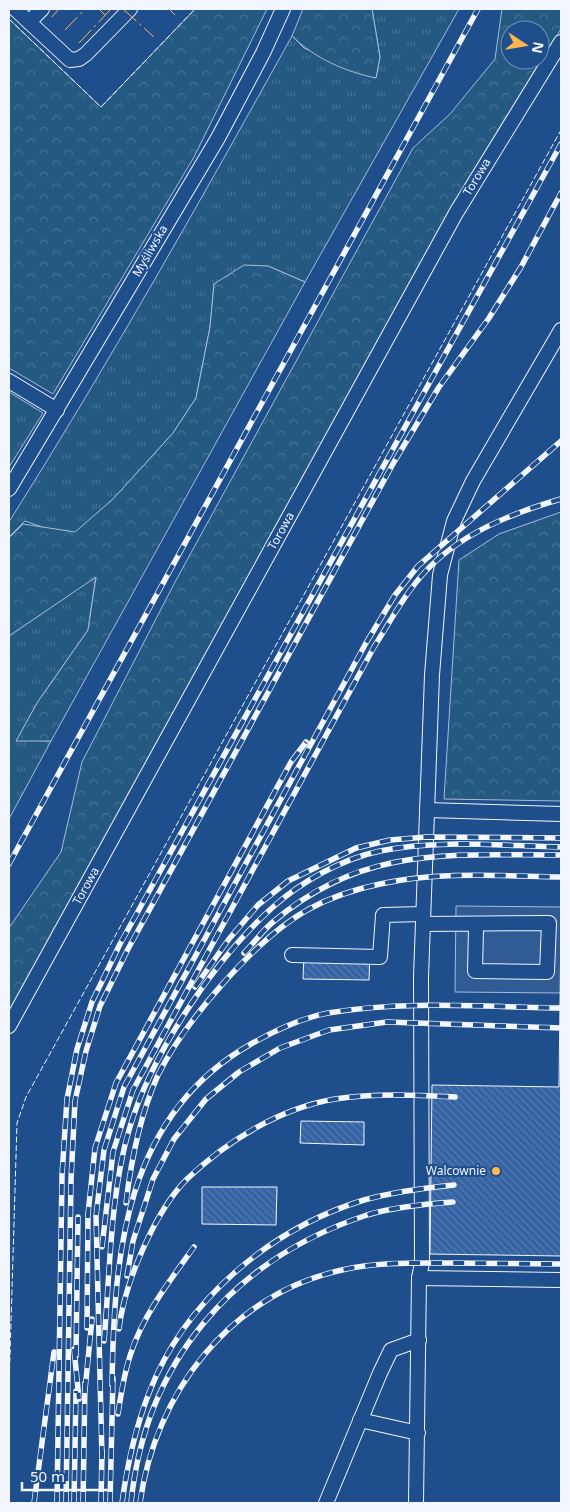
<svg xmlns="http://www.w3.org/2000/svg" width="570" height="1512" viewBox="0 0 570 1512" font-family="'Noto Sans',sans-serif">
	<defs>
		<pattern id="grass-tufts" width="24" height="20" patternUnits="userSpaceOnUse" patternTransform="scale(1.25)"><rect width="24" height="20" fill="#245a82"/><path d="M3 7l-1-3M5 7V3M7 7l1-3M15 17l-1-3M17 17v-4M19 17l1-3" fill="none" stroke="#447295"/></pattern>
		<pattern id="forest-crowns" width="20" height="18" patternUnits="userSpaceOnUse" patternTransform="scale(1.25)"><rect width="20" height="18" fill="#245a82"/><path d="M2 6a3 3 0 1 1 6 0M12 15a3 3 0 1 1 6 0" fill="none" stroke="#447295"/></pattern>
		<pattern id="building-back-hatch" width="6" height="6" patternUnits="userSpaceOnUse" patternTransform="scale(1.25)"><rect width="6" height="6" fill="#3563a3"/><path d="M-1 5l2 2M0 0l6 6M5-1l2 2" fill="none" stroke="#537ab1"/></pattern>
	</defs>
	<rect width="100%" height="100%" fill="#1f4e8c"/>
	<!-- grass -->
	<g fill="url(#grass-tufts)" stroke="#a8bbd7">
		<path d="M372 9H459L305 282 268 266 214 284 210 327 196 398 173 433 145 464 113 499 75 533 45 528 25 521 9 537V522C109 363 201 200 292 36L304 48 376 78 380 57Z"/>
		<polygon points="9,392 43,413 9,467"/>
		<polygon points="96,576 88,630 37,703 17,740 51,741 9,819 9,636"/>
	</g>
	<!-- forest -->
	<g fill="url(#forest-crowns)" stroke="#a8bbd7" fill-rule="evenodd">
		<polygon points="195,9 267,9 194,157 53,394 9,368 9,19 101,107"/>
		<path d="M303 9H372L380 57 376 78C346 72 314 58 292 36Z"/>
		<path d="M502 9H561V29L450 210 9 1013V928L61 852 82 762 175 582 413 148 450 114 495 59ZM510 30H540V60H510Z"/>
		<polygon points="244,265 268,266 305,282 51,741 16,741 37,703 88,630 96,577 9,636 9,538 23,524 75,532 113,499 145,464 173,433 196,398 210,327 214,284"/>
		<polygon points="561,512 561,801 444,799 459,560 499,534"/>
	</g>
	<!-- parking -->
	<polygon fill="#305b95" stroke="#a8bbd7" points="456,906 561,907 561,993 455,992"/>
	<!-- building -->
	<g fill="url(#building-back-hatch)" stroke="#f2f6ff">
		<polygon points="561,920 561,1256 430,1254 432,1085 559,1087"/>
		<polygon points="304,953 370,954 369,980 303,979"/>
		<polygon points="301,1121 364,1122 364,1145 300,1143"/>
		<polygon points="202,1187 277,1187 276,1225 202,1224"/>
	</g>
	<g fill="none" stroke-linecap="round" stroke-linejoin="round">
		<defs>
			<g id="minor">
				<polyline points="15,9 70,60 79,59 86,54 130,9"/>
				<polyline points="29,22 42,9"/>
				<polyline points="9,381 57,410"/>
				<polyline points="9,489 218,138 263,53 283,9"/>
				<polyline points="427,810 561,814"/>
				<polyline points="423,924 549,923 547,972 475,971 476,929"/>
				<polyline points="292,955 380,957 383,915 423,914"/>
				<polyline points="9,1026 456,213 561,42"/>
				<polyline points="419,1278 561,1280"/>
				<polyline points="360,1420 418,1433"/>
				<polyline points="326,1503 380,1373 391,1350 419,1340"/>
				<polyline points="416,1503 419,1278 422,1263 421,977 432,675 440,575 454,521 473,481 561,330"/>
			</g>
		</defs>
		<!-- minor casing -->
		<use href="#minor" stroke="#f2f6ff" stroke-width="16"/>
		<!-- minor -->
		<use href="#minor" stroke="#1f4e8c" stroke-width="14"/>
		<defs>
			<g id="rail">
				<polyline points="9,864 478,9"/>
				<path d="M244 953C254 943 262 931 273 922 363 845 451 855 561 855"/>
				<polyline points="195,987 229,939 258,905 288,881 356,848 390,840 426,837 561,838"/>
				<path d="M126 1203C131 1161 140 1115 158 1075 185 1021 256 938 309 909 331 897 356 889 380 884 439 871 501 876 561 877"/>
				<path d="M102 1247 113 1152 133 1090 374 647C390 622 404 595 424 573 459 534 512 513 561 499"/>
				<polyline points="127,1276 133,1241 153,1179 174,1139 206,1099 239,1072 280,1048 329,1030 387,1022 561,1028"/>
				<polyline points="87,1328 88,1214 95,1148 116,1083 291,762 306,742"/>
				<path d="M119 1329C124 1284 155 1211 187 1179 227 1141 280 1108 335 1099 375 1093 415 1095 455 1097"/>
				<path d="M104 1341C110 1274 110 1194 129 1130 151 1054 214 960 273 907 302 881 342 859 380 851 439 839 502 846 561 847"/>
				<polyline points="74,1349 79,1399"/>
				<polyline points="76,1356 78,1217"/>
				<path d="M112 1385C114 1254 124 1116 251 1044 274 1031 301 1018 328 1013 404 1000 484 1007 561 1008"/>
				<polyline points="85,1390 92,1319"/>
				<path d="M118 1414C121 1394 124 1373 131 1353 143 1315 171 1279 194 1247"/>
				<polyline points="102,1457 96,1216 104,1150 124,1087 366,643 395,595 418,566 561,441"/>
				<polyline points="34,1503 54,1352"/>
				<polyline points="57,1503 62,1175 67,1099 77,1049 92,1002 120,944 561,144"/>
				<polyline points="66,1503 71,1180 75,1101 86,1051 100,1006 128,949 394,462 439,387 489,318 521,267 561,193"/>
				<polyline points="74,1503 76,1391"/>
				<polyline points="83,1503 85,1383"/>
				<polyline points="101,1503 102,1451"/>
				<polyline points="110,1503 113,1378"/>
				<path d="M122 1503C127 1466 135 1429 149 1393 184 1301 271 1228 364 1200 393 1192 424 1188 454 1185"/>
				<path d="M131 1503C145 1362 233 1259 367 1215 394 1207 425 1204 453 1202"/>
				<path d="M140 1503C155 1393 230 1294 342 1270 377 1262 412 1263 448 1263 486 1263 523 1264 561 1264"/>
			</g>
		</defs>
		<!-- rail casing -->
		<use href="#rail" stroke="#f2f6ff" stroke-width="5.5"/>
		<!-- rail -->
		<use href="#rail" stroke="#1f4e8c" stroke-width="4" stroke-dasharray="11" stroke-linecap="butt"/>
		<!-- fence -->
		<g stroke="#f2f6ff" stroke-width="1" stroke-dasharray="6 2.5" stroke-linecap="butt">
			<polyline points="9,19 101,107 195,9"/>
			<polyline points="9,1389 17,1123 26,1097 561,130"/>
		</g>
		<!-- power -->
		<g stroke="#ffb74d" stroke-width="1" stroke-dasharray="18 4 2.5 4" stroke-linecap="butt">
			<polyline points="99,9 105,15"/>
			<polyline points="123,9 154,37"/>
			<polyline points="169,9 175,15"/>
			<polyline points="52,17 59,9"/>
			<polyline points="65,30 85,9"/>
			<polyline points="79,43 111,9"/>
		</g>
	</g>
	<!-- markers -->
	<circle fill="#ffb74d" stroke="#1f4e8c" stroke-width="2" cx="496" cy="1171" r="5"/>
	<g text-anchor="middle" stroke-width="4" stroke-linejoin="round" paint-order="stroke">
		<!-- street labels -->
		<g font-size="12" fill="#f2f6ff" stroke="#1f4e8c">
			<text transform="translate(477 177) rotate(-59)" y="4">Torowa</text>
			<text transform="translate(150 251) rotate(-60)" y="4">Myśliwska</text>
			<text transform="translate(281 531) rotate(-61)" y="4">Torowa</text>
			<text transform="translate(86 886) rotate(-61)" y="4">Torowa</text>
		</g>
		<!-- poi labels -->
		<g font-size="12" fill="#f2f6ff" stroke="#1f4e8c" text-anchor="end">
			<text x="486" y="1175">Walcownie</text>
		</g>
	</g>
	<!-- border -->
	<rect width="570" height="1512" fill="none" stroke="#f2f6ff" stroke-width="20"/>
	<!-- north arrow -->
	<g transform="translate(525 45) rotate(102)"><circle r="24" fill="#1f4e8c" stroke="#7391ba"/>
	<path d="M0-4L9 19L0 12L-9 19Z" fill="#ffb74d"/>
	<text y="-8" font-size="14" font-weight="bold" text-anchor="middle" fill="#f2f6ff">N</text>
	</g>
	<!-- scale -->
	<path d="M22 1482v8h88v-8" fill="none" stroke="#f2f6ff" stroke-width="2.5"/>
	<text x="30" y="1482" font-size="15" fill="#f2f6ff" stroke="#1f4e8c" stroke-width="4" paint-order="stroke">50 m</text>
</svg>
